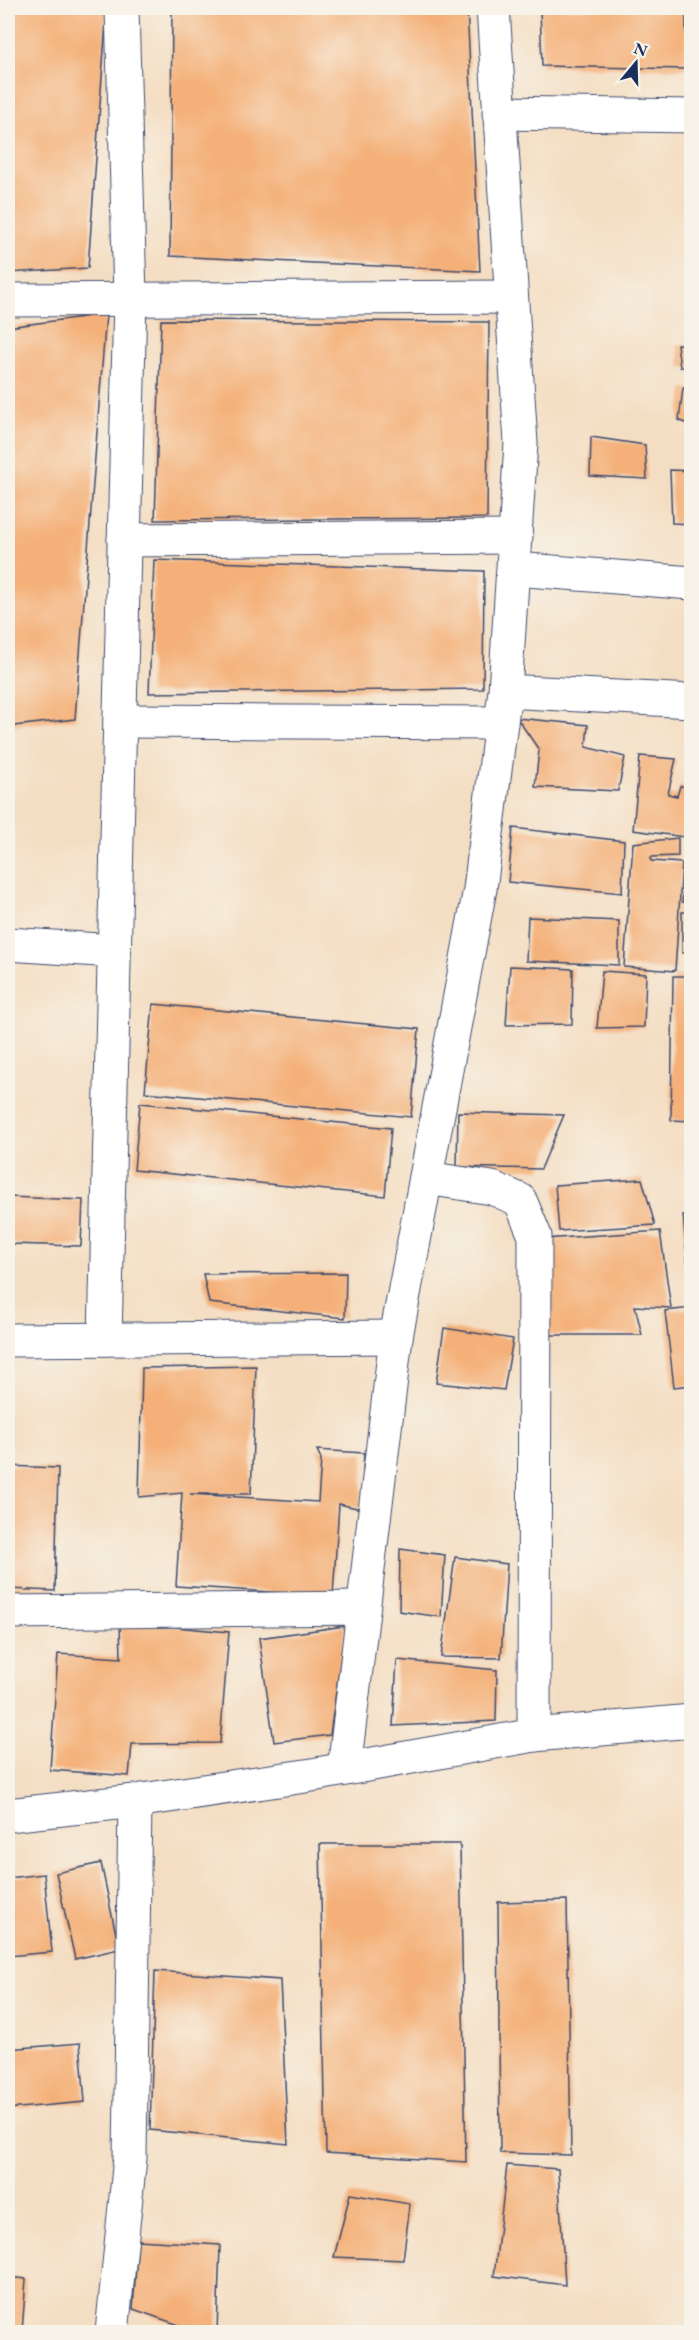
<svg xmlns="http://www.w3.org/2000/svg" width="699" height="2340" viewBox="0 0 699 2340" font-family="'EB Garamond',serif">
	<rect width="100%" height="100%" fill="#f7f3e8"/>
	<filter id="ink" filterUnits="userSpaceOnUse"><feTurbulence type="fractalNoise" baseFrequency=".0167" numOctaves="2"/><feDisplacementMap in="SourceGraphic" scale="12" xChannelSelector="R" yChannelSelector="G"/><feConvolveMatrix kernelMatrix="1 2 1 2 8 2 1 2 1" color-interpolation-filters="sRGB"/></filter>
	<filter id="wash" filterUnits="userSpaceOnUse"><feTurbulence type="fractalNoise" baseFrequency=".008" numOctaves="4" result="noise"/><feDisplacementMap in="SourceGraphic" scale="24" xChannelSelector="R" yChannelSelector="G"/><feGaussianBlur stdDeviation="1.35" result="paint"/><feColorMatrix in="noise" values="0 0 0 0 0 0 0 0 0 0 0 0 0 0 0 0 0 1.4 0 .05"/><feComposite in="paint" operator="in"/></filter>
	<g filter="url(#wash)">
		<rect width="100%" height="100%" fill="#f4dec3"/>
		<g id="blocks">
			<!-- building -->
			<g fill="#f4b078">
				<polygon points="8,8 107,8 88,268 8,273"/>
				<polygon points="172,8 467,8 480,271 170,256"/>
				<polygon points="540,8 686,8 686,69 542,66"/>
				<polygon points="106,314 75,719 14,726 8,755 8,327"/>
				<polygon points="161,320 489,322 487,518 155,520"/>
				<polygon points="677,344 692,345 692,368 680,367"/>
				<polygon points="683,388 692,389 692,426 679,420"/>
				<polygon points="591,437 645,445 647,479 590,476"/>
				<polygon points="670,470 692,471 692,524 672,523"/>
				<polygon points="154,560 484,571 483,689 149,693"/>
				<polygon points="517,718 588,725 586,747 625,757 618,791 535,787 539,750"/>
				<polygon points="640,756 676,759 668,794 677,796 680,786 692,787 692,838 633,830"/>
				<polygon points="513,828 624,841 622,893 508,882"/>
				<polygon points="678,838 678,856 651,857 651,861 682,863 675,971 624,967 633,843"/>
				<polygon points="688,850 692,850 692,902 682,902"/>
				<rect x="682" y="912" width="10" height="41"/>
				<polygon points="528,917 619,921 619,965 526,961"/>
				<polygon points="510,966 573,969 572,1024 506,1025"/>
				<polygon points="602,971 646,974 644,1027 597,1028"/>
				<polygon points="673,976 692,976 692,1121 671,1120"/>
				<polygon points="153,1004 419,1029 411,1117 145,1092"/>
				<polygon points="140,1103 391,1128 385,1196 134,1170"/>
				<polygon points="458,1112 564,1115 541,1169 457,1167"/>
				<polygon points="642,1179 655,1225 559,1231 555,1185"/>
				<polygon points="8,1197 83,1200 81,1246 8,1244"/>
				<polygon points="692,1214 692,1289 690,1289 683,1215"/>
				<polygon points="660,1231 671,1308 635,1306 642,1335 548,1335 543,1239"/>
				<polygon points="346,1273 345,1318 209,1303 203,1274"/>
				<polygon points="692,1308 692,1385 674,1387 665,1311"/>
				<polygon points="444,1328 513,1339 504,1390 436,1383"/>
				<polygon points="256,1366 251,1494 190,1494 318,1502 321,1459 317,1450 364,1453 361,1509 339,1504 333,1596 176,1586 182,1493 139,1497 142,1368"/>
				<polygon points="8,1466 58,1468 55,1591 8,1589"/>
				<polygon points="400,1549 445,1555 441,1617 399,1611"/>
				<polygon points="455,1557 507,1564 501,1658 441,1657"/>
				<polygon points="120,1622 229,1632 220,1743 132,1744 129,1776 50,1770 58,1654 121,1658"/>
				<polygon points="345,1626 330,1735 274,1742 259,1638"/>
				<polygon points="397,1660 497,1670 496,1721 393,1726"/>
				<polygon points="320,1844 460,1844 466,2162 326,2153"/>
				<polygon points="101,1863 119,1949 75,1959 56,1873"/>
				<polygon points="44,1874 52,1952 8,1956 8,1878"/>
				<polygon points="567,1900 571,2155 500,2153 498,1902"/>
				<polygon points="155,1971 280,1980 288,2144 150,2130"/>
				<polygon points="80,2043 85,2102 8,2109 8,2049"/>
				<polygon points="507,2165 558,2169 565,2285 494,2276"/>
				<polygon points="350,2194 410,2204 403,2260 334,2257"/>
				<polygon points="138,2240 220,2245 217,2332 199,2332 133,2309"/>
				<polygon points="8,2277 26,2279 22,2332 8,2332"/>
			</g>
		</g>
	</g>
	<g filter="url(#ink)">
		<use href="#blocks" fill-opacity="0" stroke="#3c496d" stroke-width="1.5"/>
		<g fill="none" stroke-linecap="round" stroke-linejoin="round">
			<defs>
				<g id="minor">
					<polyline points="499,113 692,116"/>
					<polyline points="8,300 511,297"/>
					<polyline points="124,540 516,537"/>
					<polyline points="515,569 692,583"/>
					<polyline points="505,691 692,701"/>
					<polyline points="120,721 501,723"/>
					<polyline points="8,944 114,951"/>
					<polyline points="426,1178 492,1188 520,1200 535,1236 534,1735"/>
					<polyline points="105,1339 130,297 122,8"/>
					<polyline points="8,1340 396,1337"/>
					<polyline points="8,1612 363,1608"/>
					<polyline points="344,1769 396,1337 480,889 505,691 521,443 493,8"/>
					<polyline points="8,1815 135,1801 312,1775 534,1735 692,1721"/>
					<polyline points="112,2332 130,2158 135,1801"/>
				</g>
			</defs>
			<!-- minor casing -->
			<use href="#minor" stroke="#3c496d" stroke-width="35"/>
			<!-- minor -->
			<use href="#minor" stroke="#fff" stroke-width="33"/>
		</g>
	</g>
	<!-- margin -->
	<rect width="699" height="2340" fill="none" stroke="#f7f3e8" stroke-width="30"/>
	<!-- north arrow -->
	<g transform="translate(636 63) rotate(19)" stroke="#f7f3e8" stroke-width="4.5" paint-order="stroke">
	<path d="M0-4.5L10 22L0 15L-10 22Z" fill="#1b2f5e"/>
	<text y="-9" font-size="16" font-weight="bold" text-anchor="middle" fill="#1b2f5e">N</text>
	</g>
</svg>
